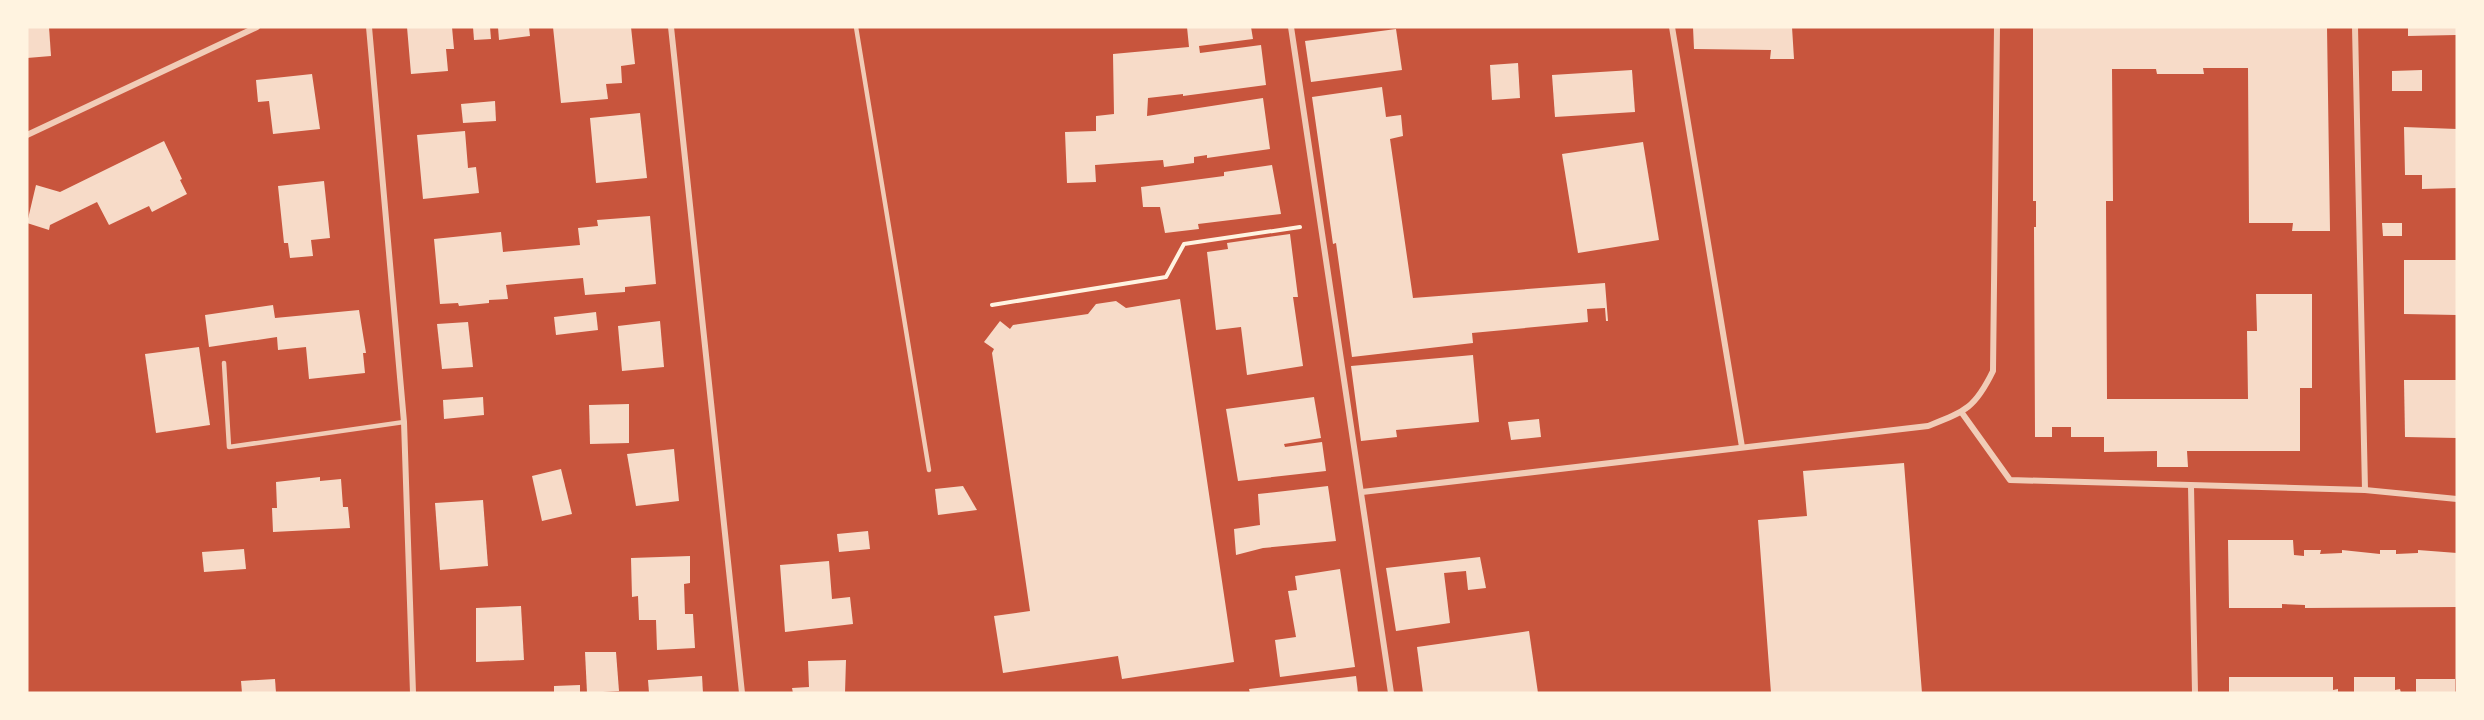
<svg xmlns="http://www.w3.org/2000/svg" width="2484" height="720" viewBox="0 0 2484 720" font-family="Karla,sans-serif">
	<rect width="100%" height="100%" fill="#c8553d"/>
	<!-- building -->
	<g fill="#f7dbc8">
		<polygon points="27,27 49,27 51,56 27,58"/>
		<polygon points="407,27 452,27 454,49 446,49 448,71 411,74"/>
		<polygon points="473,27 490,27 491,39 474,40"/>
		<polygon points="498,27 529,27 530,36 499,40"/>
		<polygon points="553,27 631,27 635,64 621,66 622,83 606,84 608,99 561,103"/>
		<polygon points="1187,27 1251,27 1253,39 1199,46 1200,53 1261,45 1266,85 1183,96 1183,94 1148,98 1147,116 1263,98 1270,149 1207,158 1207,155 1194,157 1194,163 1164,167 1163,160 1095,165 1096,182 1067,183 1065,132 1096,131 1096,116 1114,114 1113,54 1189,47"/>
		<polygon points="1693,27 1792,27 1794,59 1770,59 1771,50 1694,49"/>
		<polygon points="2033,27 2327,27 2330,231 2292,231 2293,223 2249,223 2248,68 2203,68 2204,74 2157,74 2156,69 2112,69 2113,201 2106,201 2107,399 2248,399 2247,331 2257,331 2256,294 2312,294 2312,388 2300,388 2300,451 2187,451 2188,467 2157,467 2157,451 2104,452 2104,437 2071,437 2071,427 2052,427 2052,437 2035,437 2034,227 2036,227 2036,201 2033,201"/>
		<polygon points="2408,27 2456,27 2456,35 2408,36"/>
		<polygon points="1396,29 1402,70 1311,82 1305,41"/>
		<polygon points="1518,63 1520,98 1492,100 1490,65"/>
		<polygon points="1632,70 1635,112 1555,117 1552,75"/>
		<polygon points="2422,70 2422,91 2392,91 2392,71"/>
		<polygon points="312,74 320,129 273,134 269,101 258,102 256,80"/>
		<polygon points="1382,87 1386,117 1401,115 1403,136 1390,139 1413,298 1605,283 1608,321 1606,321 1605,308 1587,309 1588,322 1472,333 1473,343 1352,357 1336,243 1333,244 1312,97"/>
		<polygon points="495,101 496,121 463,123 461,104"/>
		<polygon points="640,113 647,178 596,183 590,118"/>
		<polygon points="2404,127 2457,129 2457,188 2422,189 2422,175 2405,175"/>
		<polygon points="465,131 468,168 476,167 479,193 423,199 417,135"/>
		<polygon points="164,141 182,179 180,180 187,194 152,212 149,206 109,225 97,202 50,225 49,230 27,223 36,185 60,192"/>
		<polygon points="1643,142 1659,240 1578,253 1562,154"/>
		<polygon points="1272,165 1281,214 1198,224 1199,229 1165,233 1160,207 1143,207 1141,187 1224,176 1224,172"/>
		<polygon points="324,181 330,238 311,240 313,256 290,258 288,243 284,243 278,186"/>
		<polygon points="650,216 656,284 625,287 625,292 585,295 583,278 547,281 506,285 508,299 489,300 489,303 459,306 458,303 440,304 434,239 501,232 503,252 580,245 578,228 598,226 597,220"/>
		<polygon points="2382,223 2402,223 2402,236 2383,236"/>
		<polygon points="1290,234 1298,297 1293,297 1303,366 1247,375 1241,327 1216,330 1207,252 1228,249 1227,243"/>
		<polygon points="2404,260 2457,260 2457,315 2404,314"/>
		<polygon points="1180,299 1234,662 1122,679 1118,656 1003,673 994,616 1030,611 992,353 994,349 984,342 1000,321 1010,329 1013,325 1088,314 1096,304 1116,301 1126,308"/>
		<polygon points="273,305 275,318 359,310 366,353 363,353 365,373 309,379 306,347 278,350 277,337 209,347 205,315"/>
		<polygon points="596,312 598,330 556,335 554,317"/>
		<polygon points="660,321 664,367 622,371 618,326"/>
		<polygon points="468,322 473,367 442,369 437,324"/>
		<polygon points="199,347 210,425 156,433 145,354"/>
		<polygon points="1473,355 1479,422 1396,430 1397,437 1361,441 1351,366"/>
		<polygon points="2404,380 2457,380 2457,438 2405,437"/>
		<polygon points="483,397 484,415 444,419 443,400"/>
		<polygon points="1314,397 1321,438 1284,444 1285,447 1322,442 1326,471 1238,481 1226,409"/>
		<polygon points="629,404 629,443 590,444 589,405"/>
		<polygon points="1539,419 1541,437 1511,440 1508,422"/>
		<polygon points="674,449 679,501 636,506 627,454"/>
		<polygon points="1904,463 1922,693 1771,693 1758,520 1807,516 1803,471"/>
		<polygon points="561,469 572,514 542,521 532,476"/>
		<polygon points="320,477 320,481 341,479 343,507 348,507 350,528 273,532 272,508 277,508 276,482"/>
		<polygon points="963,486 977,510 938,515 935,489"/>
		<polygon points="1328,486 1336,541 1263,548 1236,555 1234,529 1260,525 1258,494"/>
		<polygon points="483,500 488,566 440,570 435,503"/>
		<polygon points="868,531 870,549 839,552 837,534"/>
		<polygon points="2228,540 2293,540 2294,555 2304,556 2304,550 2321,550 2320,554 2342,553 2342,550 2380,554 2380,550 2396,550 2396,554 2418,553 2418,550 2457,553 2457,607 2305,608 2305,605 2282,604 2282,608 2229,608"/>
		<polygon points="244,549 246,569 204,572 202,552"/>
		<polygon points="690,556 690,583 684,584 685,614 693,614 695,648 657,650 656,620 639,620 638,596 632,597 631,558"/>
		<polygon points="1480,557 1486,588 1468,590 1466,571 1444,573 1450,623 1396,631 1386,568"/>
		<polygon points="829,561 832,599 850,597 853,624 785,632 780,565"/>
		<polygon points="1340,569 1355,667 1280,677 1275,640 1296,637 1288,591 1297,590 1295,576"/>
		<polygon points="521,606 524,660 476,662 476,608"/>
		<polygon points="1529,631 1538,693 1423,693 1417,647"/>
		<polygon points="585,652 616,652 619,691 587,693"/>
		<polygon points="846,660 845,693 793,693 792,688 809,687 808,661"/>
		<polygon points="702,676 703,693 649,693 648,680"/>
		<polygon points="1356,676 1358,693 1250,693 1249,689"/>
		<polygon points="2229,677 2333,677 2333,690 2338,689 2338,693 2229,693"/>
		<polygon points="2354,677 2395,677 2395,690 2400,689 2401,693 2354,693"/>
		<polygon points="275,679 276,693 242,693 241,681"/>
		<rect x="2416" y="679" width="39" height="14"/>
		<polygon points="580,685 580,693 554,693 554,686"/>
	</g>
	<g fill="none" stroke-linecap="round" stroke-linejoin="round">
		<!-- path -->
		<polyline stroke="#fff3e0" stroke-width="4" points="992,305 1166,277 1184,244 1300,227"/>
		<!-- service -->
		<g stroke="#f1ccb7" stroke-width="4.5">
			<polyline points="856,27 929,470"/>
			<polyline points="224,363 229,447 404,422"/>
		</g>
		<!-- minor -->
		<g stroke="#f1ccb7" stroke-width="6">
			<polyline points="369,27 404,422 413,693"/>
			<polyline points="671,27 742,693"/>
			<polyline points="1291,27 1391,693"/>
			<polyline points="1672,27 1742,447"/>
			<polyline points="2355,27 2365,490"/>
			<polyline points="27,135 257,27"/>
			<polyline points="1962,413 2010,480 2365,490 2457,499"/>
			<polyline points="2191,486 2195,693"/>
			<path d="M1362 492 1928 426C1966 411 1975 408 1993 371L1997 27"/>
		</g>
	</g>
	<!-- border -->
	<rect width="2484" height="720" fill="none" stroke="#fff3e0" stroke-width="57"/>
</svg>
